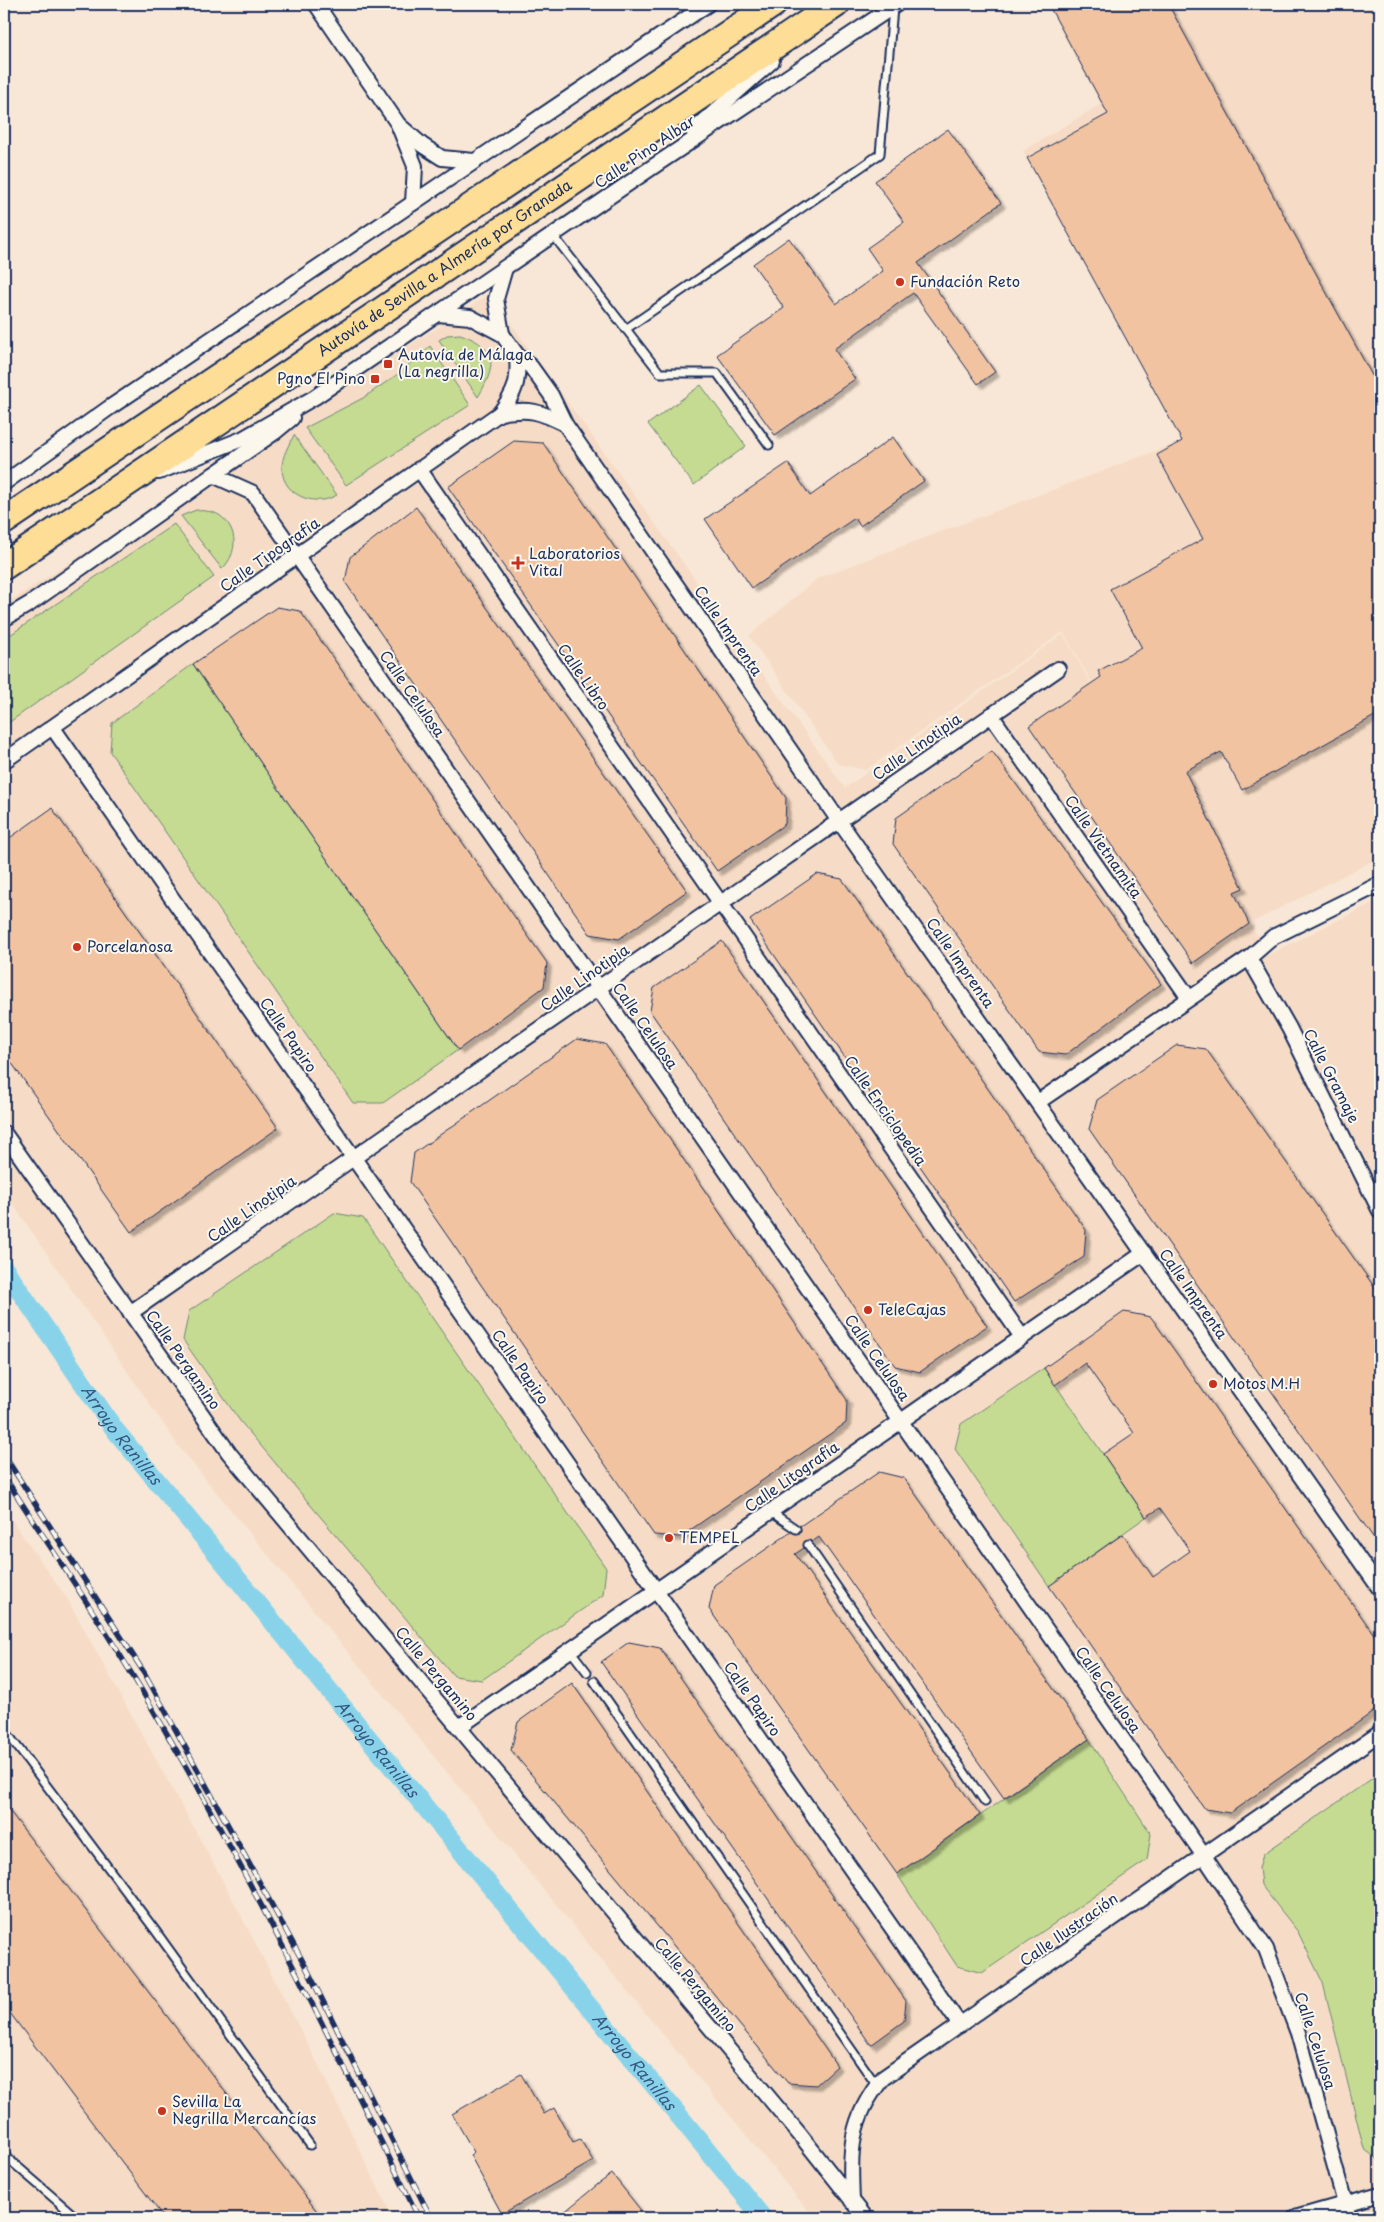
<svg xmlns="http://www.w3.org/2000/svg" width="1384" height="2222" viewBox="0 0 1384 2222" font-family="'Playpen Sans',sans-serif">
	<defs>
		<filter id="shadow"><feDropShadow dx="4.5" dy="4.5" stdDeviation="1" flood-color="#0004"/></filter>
	</defs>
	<rect width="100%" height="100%" fill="#f8e7d6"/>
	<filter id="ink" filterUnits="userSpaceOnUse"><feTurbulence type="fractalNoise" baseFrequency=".02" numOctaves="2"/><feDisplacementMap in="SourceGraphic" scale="10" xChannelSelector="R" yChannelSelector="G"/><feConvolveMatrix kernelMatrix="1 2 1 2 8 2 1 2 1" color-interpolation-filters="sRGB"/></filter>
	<g filter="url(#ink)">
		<!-- built -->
		<g fill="#f6dcc6">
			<polygon points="1047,4 1380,4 1380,857 1251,923 1240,904 1222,913 1063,632 866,770 838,764 749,636 818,578 1182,441 1023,151 1101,104"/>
			<polygon points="490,294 845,788 1063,634 1221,915 1240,906 1268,955 1380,899 1380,2218 814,2218 179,1447 4,1191 4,605"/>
			<polygon points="4,1509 68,1600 222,1879 309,2046 393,2218 4,2218"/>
		</g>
		<!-- green -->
		<g fill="#c4db91" stroke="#708578">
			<path d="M460 334C498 347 497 366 478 397L439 340 447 335Z"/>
			<polygon points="430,346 470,405 346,485 305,428 363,398 398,374"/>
			<polygon points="701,385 746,446 694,485 648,424"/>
			<path d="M294 435 337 495C333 497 327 500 322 500 302 502 282 489 282 468 282 455 289 445 294 435Z"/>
			<path d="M196 510C204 511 213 511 219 515 239 528 238 554 222 569L181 516Z"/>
			<polygon points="174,524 214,577 4,726 4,639"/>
			<polygon points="193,664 458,1050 383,1103 353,1103 110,752 112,723"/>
			<polygon points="334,1213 363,1218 606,1568 603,1595 482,1680 454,1676 240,1421 183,1340 189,1311"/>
			<polygon points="1044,1368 1146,1517 1049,1586 955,1449 961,1424"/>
			<polygon points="1089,1739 1151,1834 1147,1860 982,1973 957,1966 897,1874"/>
			<polygon points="1380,1773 1380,2161 1364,2149 1323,1983 1298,1932 1261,1885 1259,1868 1263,1854"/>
		</g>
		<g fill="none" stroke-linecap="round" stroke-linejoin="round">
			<!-- canal -->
			<path stroke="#89d3ea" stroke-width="19" id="s1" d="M4 1268 115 1430 763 2218"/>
		</g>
		<!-- building -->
		<g fill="#f1c3a1" stroke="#1b2f5e" filter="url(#shadow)">
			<polygon points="1048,4 1168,4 1380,390 1380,713 1242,790 1221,752 1185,771 1243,888 1234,892 1249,924 1193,963 1029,726 1101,677 1098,671 1142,648 1110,589 1203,539 1157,455 1182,441 1027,158 1108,114"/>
			<polygon points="948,129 1001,203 918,263 995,372 978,384 913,293 834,349 855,379 775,435 717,355 784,308 753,264 789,238 836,304 883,271 867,248 904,222 875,181"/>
			<polygon points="893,437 924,481 860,526 855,518 752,588 705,519 788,463 810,496"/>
			<polygon points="514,441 543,443 786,798 785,824 717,871 448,487"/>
			<polygon points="416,507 687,891 619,939 590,934 345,582 350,557"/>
			<polygon points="277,607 300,611 547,963 544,987 458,1050 193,664"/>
			<polygon points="992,751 1161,984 1065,1055 1039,1052 893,844 896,818"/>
			<polygon points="52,808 278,1128 131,1232 4,1052 4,842"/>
			<polygon points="817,874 842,879 1086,1230 1084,1257 1014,1302 750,920"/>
			<polygon points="722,941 987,1326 920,1372 895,1366 650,1011 654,988"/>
			<polygon points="577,1039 605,1044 847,1400 846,1423 680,1537 654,1535 410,1182 414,1153"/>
			<polygon points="1177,1045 1206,1049 1380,1295 1380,1547 1089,1129 1097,1100"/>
			<polygon points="1124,1312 1151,1317 1380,1643 1380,1707 1230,1813 1205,1809 1049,1586 1123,1534 1153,1577 1190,1551 1160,1508 1146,1517 1103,1454 1134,1433 1085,1363 1055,1385 1044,1368"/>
			<polygon points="879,1472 904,1478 1089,1739 1004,1798 819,1537 812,1542 808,1540 805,1541 804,1548 795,1554 980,1815 897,1874 709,1609 714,1585 791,1532 799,1534 801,1530 800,1526"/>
			<polygon points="629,1642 660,1648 906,2001 904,2021 871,2045 601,1662"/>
			<polygon points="572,1683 837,2066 816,2085 788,2083 511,1750 518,1722"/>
			<polygon points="4,1804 322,2218 164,2218 4,2005"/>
			<polygon points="521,2074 544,2114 554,2108 573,2142 580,2139 593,2161 502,2214 470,2155 474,2152 452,2114"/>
			<polygon points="612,2174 647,2218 557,2218 597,2185"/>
		</g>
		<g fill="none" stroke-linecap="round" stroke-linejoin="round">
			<defs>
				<g id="lane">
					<polyline points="553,235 660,373 717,373 769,445"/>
					<polyline points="626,329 880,154 893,8"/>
					<polyline points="771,1512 796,1529"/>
					<polyline points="808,1545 985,1802"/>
					<polyline points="570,1650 587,1672"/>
					<polyline points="594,1681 877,2086"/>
					<polyline points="4,1729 155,1930 310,2145"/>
					<polyline points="4,2155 77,2218"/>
				</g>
				<g id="street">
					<polyline points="316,4 398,124 415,166 413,203"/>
					<polyline points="400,126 422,145 442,158 474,161"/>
					<polyline points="693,131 772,61"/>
					<polyline points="438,314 470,317 502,334 517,355 531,367 551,395 565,424 839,821 1380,1589"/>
					<polyline points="502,334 496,299 505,268"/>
					<path d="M500 413C516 391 519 382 517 355"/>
					<polyline points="419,469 1022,1337"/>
					<polyline points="159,472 242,439 315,397 657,164 897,4"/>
					<polyline points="213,475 275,432 292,418"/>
					<polyline points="4,483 109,408 708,4"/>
					<polyline points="4,619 31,603 213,475 253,493 1204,1856 1266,1949 1298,2033 1349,2218"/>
					<polyline points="991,715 1189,998"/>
					<polyline points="53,728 960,2025"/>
					<path d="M4 761 500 413C530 408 539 411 565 424"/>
					<polyline points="1249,958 1289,1028 1380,1211"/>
					<polyline points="1038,1102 1249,958 1273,937 1380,884"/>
					<polyline points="4,1133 229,1453 801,2136 866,2218"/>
					<polyline points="130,1313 1058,669"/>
					<polyline points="459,1727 1144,1253"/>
					<path d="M852 2201C850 2151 849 2119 883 2078L1380 1733"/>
					<polyline points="1295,2218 1380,2194"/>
				</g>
				<g id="highway">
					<polyline points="4,521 773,4"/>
					<path id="s2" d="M4 566 836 4"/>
				</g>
			</defs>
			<!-- lane casing -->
			<use href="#lane" stroke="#1b2f5e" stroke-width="11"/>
			<!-- street casing -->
			<use href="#street" stroke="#1b2f5e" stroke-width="18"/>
			<!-- highway casing -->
			<use href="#highway" stroke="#1b2f5e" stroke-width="30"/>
			<!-- lane -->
			<use href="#lane" stroke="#fbf7ec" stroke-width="7"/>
			<!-- street -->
			<use href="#street" stroke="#fbf7ec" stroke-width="14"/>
			<!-- highway -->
			<use href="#highway" stroke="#fedd96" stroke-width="26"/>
			<defs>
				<g id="rail">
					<polyline points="4,1455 145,1674 307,1969 431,2218"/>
					<path d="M4 1476C48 1544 94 1611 136 1681 240 1855 329 2036 419 2218"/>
				</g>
			</defs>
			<!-- rail casing -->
			<use href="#rail" stroke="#1b2f5e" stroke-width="5.5"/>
			<!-- rail -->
			<use href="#rail" stroke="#fbf7ec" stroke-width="4" stroke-dasharray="11" stroke-linecap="butt"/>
		</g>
	</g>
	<!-- markers -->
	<g fill="#c8321e" stroke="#fbf7ec" stroke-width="2">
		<circle cx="900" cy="282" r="5"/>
		<rect x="383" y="359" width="10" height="10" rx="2.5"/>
		<rect x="370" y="374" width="10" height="10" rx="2.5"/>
		<path d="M515.5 555.5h5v5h5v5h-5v5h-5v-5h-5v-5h5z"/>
		<circle cx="77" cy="947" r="5"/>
		<circle cx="868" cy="1310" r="5"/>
		<circle cx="1213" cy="1384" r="5"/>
		<circle cx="669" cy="1538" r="5"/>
		<circle cx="162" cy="2111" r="5"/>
	</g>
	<g text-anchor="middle" stroke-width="4" stroke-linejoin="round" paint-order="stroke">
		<!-- street labels -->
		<g font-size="15" fill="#1b2f5e" stroke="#fbf7ec">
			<text transform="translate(645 152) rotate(-34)" y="5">Calle Pino Albar</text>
			<text dy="5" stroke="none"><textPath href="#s2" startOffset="532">Autovía de Sevilla a Almería por Granada</textPath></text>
			<text transform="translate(270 555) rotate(-35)" y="5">Calle Tipografía</text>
			<text transform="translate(728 631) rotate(55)" y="5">Calle Imprenta</text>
			<text transform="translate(583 677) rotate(55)" y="5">Calle Libro</text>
			<text transform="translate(412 694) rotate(55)" y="5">Calle Celulosa</text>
			<text transform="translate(917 747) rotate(-35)" y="5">Calle Linotipia</text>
			<text transform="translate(1103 847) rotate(55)" y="5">Calle Vietnamita</text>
			<text transform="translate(960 963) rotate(55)" y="5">Calle Imprenta</text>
			<text transform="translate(585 978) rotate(-35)" y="5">Calle Linotipia</text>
			<text transform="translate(645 1026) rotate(55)" y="5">Calle Celulosa</text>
			<text transform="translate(288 1035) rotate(55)" y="5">Calle Papiro</text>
			<text transform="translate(1331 1076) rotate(63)" y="5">Calle Gramaje</text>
			<text transform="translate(885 1111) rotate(55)" y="5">Calle Enciclopedia</text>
			<text transform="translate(252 1209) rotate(-35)" y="5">Calle Linotipia</text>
			<text transform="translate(1193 1294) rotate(55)" y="5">Calle Imprenta</text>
			<text transform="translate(877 1358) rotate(55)" y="5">Calle Celulosa</text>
			<text transform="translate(183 1360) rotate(55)" y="5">Calle Pergamino</text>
			<text transform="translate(520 1367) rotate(55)" y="5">Calle Papiro</text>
			<text transform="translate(792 1477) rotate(-35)" y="5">Calle Litografía</text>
			<text transform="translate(436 1674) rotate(50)" y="5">Calle Pergamino</text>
			<text transform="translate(1108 1690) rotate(55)" y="5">Calle Celulosa</text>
			<text transform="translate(752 1699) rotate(55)" y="5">Calle Papiro</text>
			<text transform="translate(1069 1930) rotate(-35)" y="5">Calle Ilustración</text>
			<text transform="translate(695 1985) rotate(50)" y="5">Calle Pergamino</text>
			<text transform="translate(1315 2041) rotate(72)" y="5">Calle Celulosa</text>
		</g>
		<!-- poi labels -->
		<g font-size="15" fill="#1b2f5e" stroke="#fbf7ec" text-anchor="start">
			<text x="910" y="287">Fundación Reto</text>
			<text x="398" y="360">Autovía de Málaga<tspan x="398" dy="17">(La negrilla)</tspan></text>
			<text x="365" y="384" text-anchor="end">Pgno El Pino</text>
			<text x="529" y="559">Laboratorios<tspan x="529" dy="17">Vital</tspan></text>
			<text x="87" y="952">Porcelanosa</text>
			<text x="878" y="1315">TeleCajas</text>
			<text x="1223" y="1389">Motos M.H</text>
			<text x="679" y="1543">TEMPEL</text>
			<text x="172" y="2107">Sevilla La<tspan x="172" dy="17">Negrilla Mercancías</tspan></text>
		</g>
		<!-- water labels -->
		<g font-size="16" font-style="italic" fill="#365881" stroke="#fbf7ec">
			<text dy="6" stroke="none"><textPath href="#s1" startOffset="204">Arroyo Ranillas</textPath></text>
			<text dy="6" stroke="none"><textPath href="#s1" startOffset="609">Arroyo Ranillas</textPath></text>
			<text dy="6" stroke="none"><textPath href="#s1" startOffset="1014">Arroyo Ranillas</textPath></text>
		</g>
	</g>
	<!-- margin -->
	<rect width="1384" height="2222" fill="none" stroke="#fbf7ec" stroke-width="20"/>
	<rect x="10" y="10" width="1364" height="2202" fill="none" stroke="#1b2f5e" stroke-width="2" filter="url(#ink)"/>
</svg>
